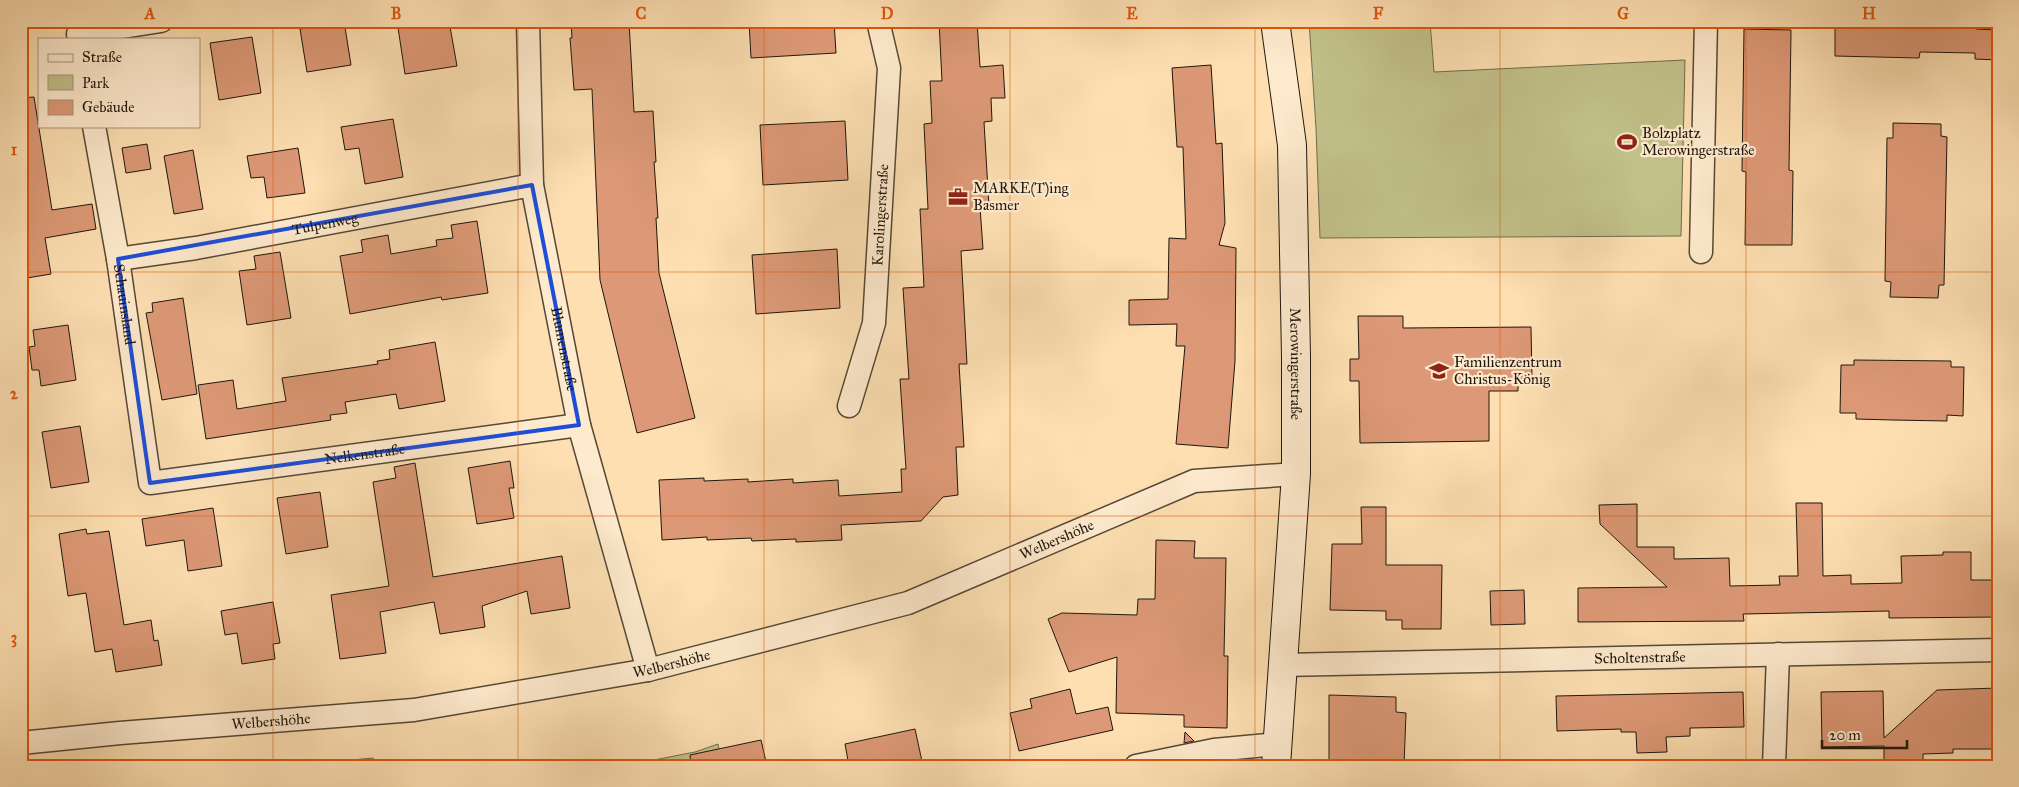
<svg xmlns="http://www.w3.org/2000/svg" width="2019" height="787" viewBox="0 0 2019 787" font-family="'IM FELL Great Primer',serif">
	<rect width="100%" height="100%" fill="#fddfb2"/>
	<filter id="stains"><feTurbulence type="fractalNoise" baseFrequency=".004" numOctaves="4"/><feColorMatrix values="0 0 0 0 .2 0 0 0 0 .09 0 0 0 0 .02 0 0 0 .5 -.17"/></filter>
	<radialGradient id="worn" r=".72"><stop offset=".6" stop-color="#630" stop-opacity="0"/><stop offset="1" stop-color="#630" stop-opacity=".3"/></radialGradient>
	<!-- green -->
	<g fill="#c2c18a" stroke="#706c4b">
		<polygon points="1309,21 1430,21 1434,72 1685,60 1681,236 1320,238 1316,128"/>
		<polygon points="718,744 722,766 623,766 695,752"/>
		<polygon points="373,758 380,766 287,766"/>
	</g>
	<!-- building -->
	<g fill="#d97" stroke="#1f160c">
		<polygon points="318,21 344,21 351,65 307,72 300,29 319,26"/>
		<polygon points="397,21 449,21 457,66 405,74"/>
		<polygon points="571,21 629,21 634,112 653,111 656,162 654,162 658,218 656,218 659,273 695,418 637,433 600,280 592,89 574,90 570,38 572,38"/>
		<polygon points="749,21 834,21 836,53 751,58"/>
		<polygon points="939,21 977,21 980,67 1003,65 1005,98 991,98 992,121 984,122 989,207 980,207 983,249 961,251 967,364 959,364 964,447 956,447 958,495 943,497 921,521 841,525 842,540 796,542 796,539 752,541 751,538 707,540 707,537 662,540 659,480 704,478 704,481 748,479 748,482 793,479 793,483 838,480 839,496 902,492 901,469 906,469 900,379 909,379 903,288 924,287 920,209 928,209 924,124 932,123 930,81 942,81"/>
		<polygon points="1835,21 1976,21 1976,29 1998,30 1998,60 1975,59 1975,53 1920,52 1919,58 1835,56"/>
		<polygon points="1744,29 1791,30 1789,170 1793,171 1792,245 1745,245 1746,172 1742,171"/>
		<polygon points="252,37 261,93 219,100 210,43"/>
		<polygon points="1211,65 1216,144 1222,143 1225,223 1219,245 1236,248 1235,361 1228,448 1176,444 1185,346 1176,346 1177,324 1129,325 1129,300 1168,299 1169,238 1186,239 1183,147 1177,147 1172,68"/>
		<polygon points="34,97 52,210 92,204 96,229 45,238 51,274 21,279 21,98"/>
		<polygon points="393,119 403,177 365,184 359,148 345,150 341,127"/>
		<polygon points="845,121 848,180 763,185 760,125"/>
		<polygon points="1893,123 1941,124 1941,136 1947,137 1944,285 1939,285 1938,298 1890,297 1891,282 1885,281 1887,138 1893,138"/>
		<polygon points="147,144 151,169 126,173 122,148"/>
		<polygon points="298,148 305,193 267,198 264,177 251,178 247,156"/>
		<polygon points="193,150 203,209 174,214 164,156"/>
		<polygon points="477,221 488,293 442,300 441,297 350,314 340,256 363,252 361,240 388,235 391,254 437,246 436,240 453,238 451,225"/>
		<polygon points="837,249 840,308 756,314 752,255"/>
		<polygon points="280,252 291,318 247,325 239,271 256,269 254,256"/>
		<polygon points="183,298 197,394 162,400 146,313 153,312 152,303"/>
		<polygon points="1358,316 1403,316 1403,328 1531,327 1532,379 1518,379 1518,391 1489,391 1489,441 1360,443 1359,381 1350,381 1350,359 1359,359"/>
		<polygon points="68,325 76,380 41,386 39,370 32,370 29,347 35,346 33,330"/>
		<polygon points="435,342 445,401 399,409 396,394 345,402 347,413 330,415 331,420 206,439 198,385 233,380 237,409 286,401 282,378 378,364 377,361 390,359 389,350"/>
		<polygon points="1854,360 1951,361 1951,367 1964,367 1963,416 1947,415 1947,421 1893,420 1856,419 1856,413 1840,413 1841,365 1854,365"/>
		<polygon points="80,426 89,482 51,488 42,432"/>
		<polygon points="510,461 514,488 509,488 514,518 477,524 468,468"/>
		<polygon points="415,463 433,577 562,556 570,608 531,614 527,591 482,606 485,627 440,634 434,602 380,612 386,653 340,659 331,595 389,586 373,482 396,478 394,467"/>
		<polygon points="320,492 328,547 286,554 277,498"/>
		<polygon points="1796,503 1822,503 1823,576 1851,575 1851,584 1902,583 1901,556 1943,555 1943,552 1971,552 1971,580 1998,580 1998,617 1889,618 1889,611 1743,614 1744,621 1578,622 1578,588 1667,587 1600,524 1599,505 1637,504 1637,547 1674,547 1674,559 1729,558 1730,586 1780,585 1779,576 1798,576"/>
		<polygon points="1361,507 1386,507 1386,565 1442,565 1441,629 1402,629 1402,620 1386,620 1386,611 1330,610 1332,544 1362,544"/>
		<polygon points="213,508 222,566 188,571 184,540 146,546 142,519"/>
		<polygon points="86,529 87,534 109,531 124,625 151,620 154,641 158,640 162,665 116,672 112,649 95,652 86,593 68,596 59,534"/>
		<polygon points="1156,540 1195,541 1194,558 1226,558 1224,656 1228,656 1227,728 1184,727 1184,715 1116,713 1117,657 1069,672 1048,619 1062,613 1137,615 1138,599 1155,599"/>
		<polygon points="1524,590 1525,624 1491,625 1490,591"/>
		<polygon points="273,602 280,643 273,644 275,659 242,664 237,633 225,635 221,611"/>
		<polygon points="1998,688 1998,749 1953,749 1953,753 1923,754 1923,766 1884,766 1884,746 1822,747 1821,692 1883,691 1884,738 1937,690"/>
		<polygon points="1070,689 1076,714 1108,707 1113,730 1019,751 1010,713 1032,708 1030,699"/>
		<polygon points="1743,692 1744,727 1690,728 1690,736 1666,737 1667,752 1637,753 1636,732 1621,732 1621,729 1557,731 1556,696"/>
		<polygon points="1329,695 1396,697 1396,712 1406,713 1404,766 1329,766"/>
		<polygon points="915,729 923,766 849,766 845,744"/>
		<polygon points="1185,732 1194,741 1184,743"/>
		<polygon points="761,740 767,766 691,766 690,755"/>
	</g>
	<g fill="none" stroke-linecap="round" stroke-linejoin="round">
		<defs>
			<g id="street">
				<path id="s1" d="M528 21 532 185 579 425 648 670"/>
				<polyline points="78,34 161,21"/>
				<path id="s2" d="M94 126 118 259 150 483 579 425"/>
				<polyline points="1701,252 1706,21"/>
				<path id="s3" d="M118 259 196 248 532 185"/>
				<path id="s4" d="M849 406 874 323 889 68 878 21"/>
				<path id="s5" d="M1282 665 1998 650"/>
				<path id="s6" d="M21 743 120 733 414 710 648 670 908 603 1194 481 1296 474"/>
				<polyline points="1136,766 1214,750 1277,744"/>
				<polyline points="1774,766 1778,654"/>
			</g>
			<g id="secondary">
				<path id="s7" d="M1275 21 1292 145 1296 357V474L1276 766"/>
			</g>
		</defs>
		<!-- street casing -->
		<use href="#street" stroke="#564836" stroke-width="25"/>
		<!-- secondary casing -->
		<use href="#secondary" stroke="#1f160c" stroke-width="30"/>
		<!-- street -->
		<use href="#street" stroke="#feeacd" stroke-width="22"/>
		<!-- secondary -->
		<use href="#secondary" stroke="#feeacd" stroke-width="28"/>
	</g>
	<!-- marked area -->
	<path fill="none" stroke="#1d4ed8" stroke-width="4" stroke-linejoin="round" d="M532 185 579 425 150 483 118 259Z"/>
	<!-- grid -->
	<path fill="none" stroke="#de560c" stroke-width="1" stroke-opacity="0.55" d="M273 21V766M518 21V766M764 21V766M1010 21V766M1255 21V766M1500 21V766M1746 21V766M21 272H1998M21 516H1998"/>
	<!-- icons -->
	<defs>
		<symbol id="stadium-bare" viewBox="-9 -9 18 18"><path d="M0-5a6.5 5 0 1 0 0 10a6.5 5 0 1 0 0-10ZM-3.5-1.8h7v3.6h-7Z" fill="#8f2418" stroke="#feeacd" stroke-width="2.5" paint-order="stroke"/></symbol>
		<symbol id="office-bare" viewBox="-9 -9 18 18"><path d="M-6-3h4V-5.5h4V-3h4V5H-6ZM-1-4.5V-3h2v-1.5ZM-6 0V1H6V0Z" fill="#8f2418" stroke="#feeacd" stroke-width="2.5" paint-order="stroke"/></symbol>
		<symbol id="school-bare" viewBox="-9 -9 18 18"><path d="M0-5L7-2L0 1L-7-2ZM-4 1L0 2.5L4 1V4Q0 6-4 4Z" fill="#8f2418" stroke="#feeacd" stroke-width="2.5" paint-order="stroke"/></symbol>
	</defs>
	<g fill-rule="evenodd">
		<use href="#stadium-bare" x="1613" y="128" width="28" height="28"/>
		<use href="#office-bare" x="944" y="183" width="28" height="28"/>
		<use href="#school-bare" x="1425" y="357" width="28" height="28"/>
	</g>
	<g text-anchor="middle" stroke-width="4.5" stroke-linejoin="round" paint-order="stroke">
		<!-- poi labels -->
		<g font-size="15" fill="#1f160c" stroke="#feeacd" text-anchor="start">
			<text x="1642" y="138">Bolzplatz<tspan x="1642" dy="17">Merowingerstraße</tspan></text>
			<text x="973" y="193">MARKE(T)ing<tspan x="973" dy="17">Basmer</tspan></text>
			<text x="1454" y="367">Familienzentrum<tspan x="1454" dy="17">Christus-König</tspan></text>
		</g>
		<!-- street labels -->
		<g font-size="15" fill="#1f160c" stroke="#feeacd">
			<text dy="5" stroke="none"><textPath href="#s4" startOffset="195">Karolingerstraße</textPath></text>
			<text dy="5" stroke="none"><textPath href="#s3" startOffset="210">Tulpenweg</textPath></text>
			<text dy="5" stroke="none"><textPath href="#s2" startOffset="181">Schauinsland</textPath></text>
			<text dy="5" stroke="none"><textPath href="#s1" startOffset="331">Blumenstraße</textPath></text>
			<text dy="5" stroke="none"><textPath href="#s7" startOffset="344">Merowingerstraße</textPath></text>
			<text dy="5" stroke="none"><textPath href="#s2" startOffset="578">Nelkenstraße</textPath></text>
			<text dy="5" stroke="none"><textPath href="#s6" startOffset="1062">Welbershöhe</textPath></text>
			<text dy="5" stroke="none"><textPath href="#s5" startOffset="358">Scholtenstraße</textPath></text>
			<text dy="5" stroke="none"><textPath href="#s6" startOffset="656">Welbershöhe</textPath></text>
			<text dy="5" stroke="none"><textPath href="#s6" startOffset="251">Welbershöhe</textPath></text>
		</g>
	</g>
	<!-- margin -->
	<rect width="2019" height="787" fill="none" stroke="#fddfb2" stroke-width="55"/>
	<!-- legend -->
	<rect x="38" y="38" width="162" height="90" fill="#feeacd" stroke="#a59580"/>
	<rect x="48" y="54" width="25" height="8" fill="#feeacd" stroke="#a59580"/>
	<text x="82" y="62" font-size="15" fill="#1f160c">Straße</text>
	<rect x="48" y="75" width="25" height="15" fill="#c2c18a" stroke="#a59580"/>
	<text x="82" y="88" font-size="15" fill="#1f160c">Park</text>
	<rect x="48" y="100" width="25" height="15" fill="#dd9977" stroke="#a59580"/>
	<text x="82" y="112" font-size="15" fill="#1f160c">Gebäude</text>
	<!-- scale -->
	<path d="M1822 740v8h85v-8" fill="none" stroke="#1f160c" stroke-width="2.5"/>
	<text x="1829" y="740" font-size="15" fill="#1f160c" stroke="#feeacd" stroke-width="4" paint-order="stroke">20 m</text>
	<rect x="28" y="28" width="1964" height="732" fill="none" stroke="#de560c" stroke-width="2"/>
	<g font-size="16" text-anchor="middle" font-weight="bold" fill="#de560c">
		<text x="150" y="19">A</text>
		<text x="396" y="19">B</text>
		<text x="641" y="19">C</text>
		<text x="887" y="19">D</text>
		<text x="1132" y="19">E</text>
		<text x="1378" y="19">F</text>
		<text x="1623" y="19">G</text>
		<text x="1869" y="19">H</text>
		<text x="14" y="155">1</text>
		<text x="14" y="399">2</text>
		<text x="14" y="643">3</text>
	</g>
	<rect width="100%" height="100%" filter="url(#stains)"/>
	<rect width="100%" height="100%" fill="url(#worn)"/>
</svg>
